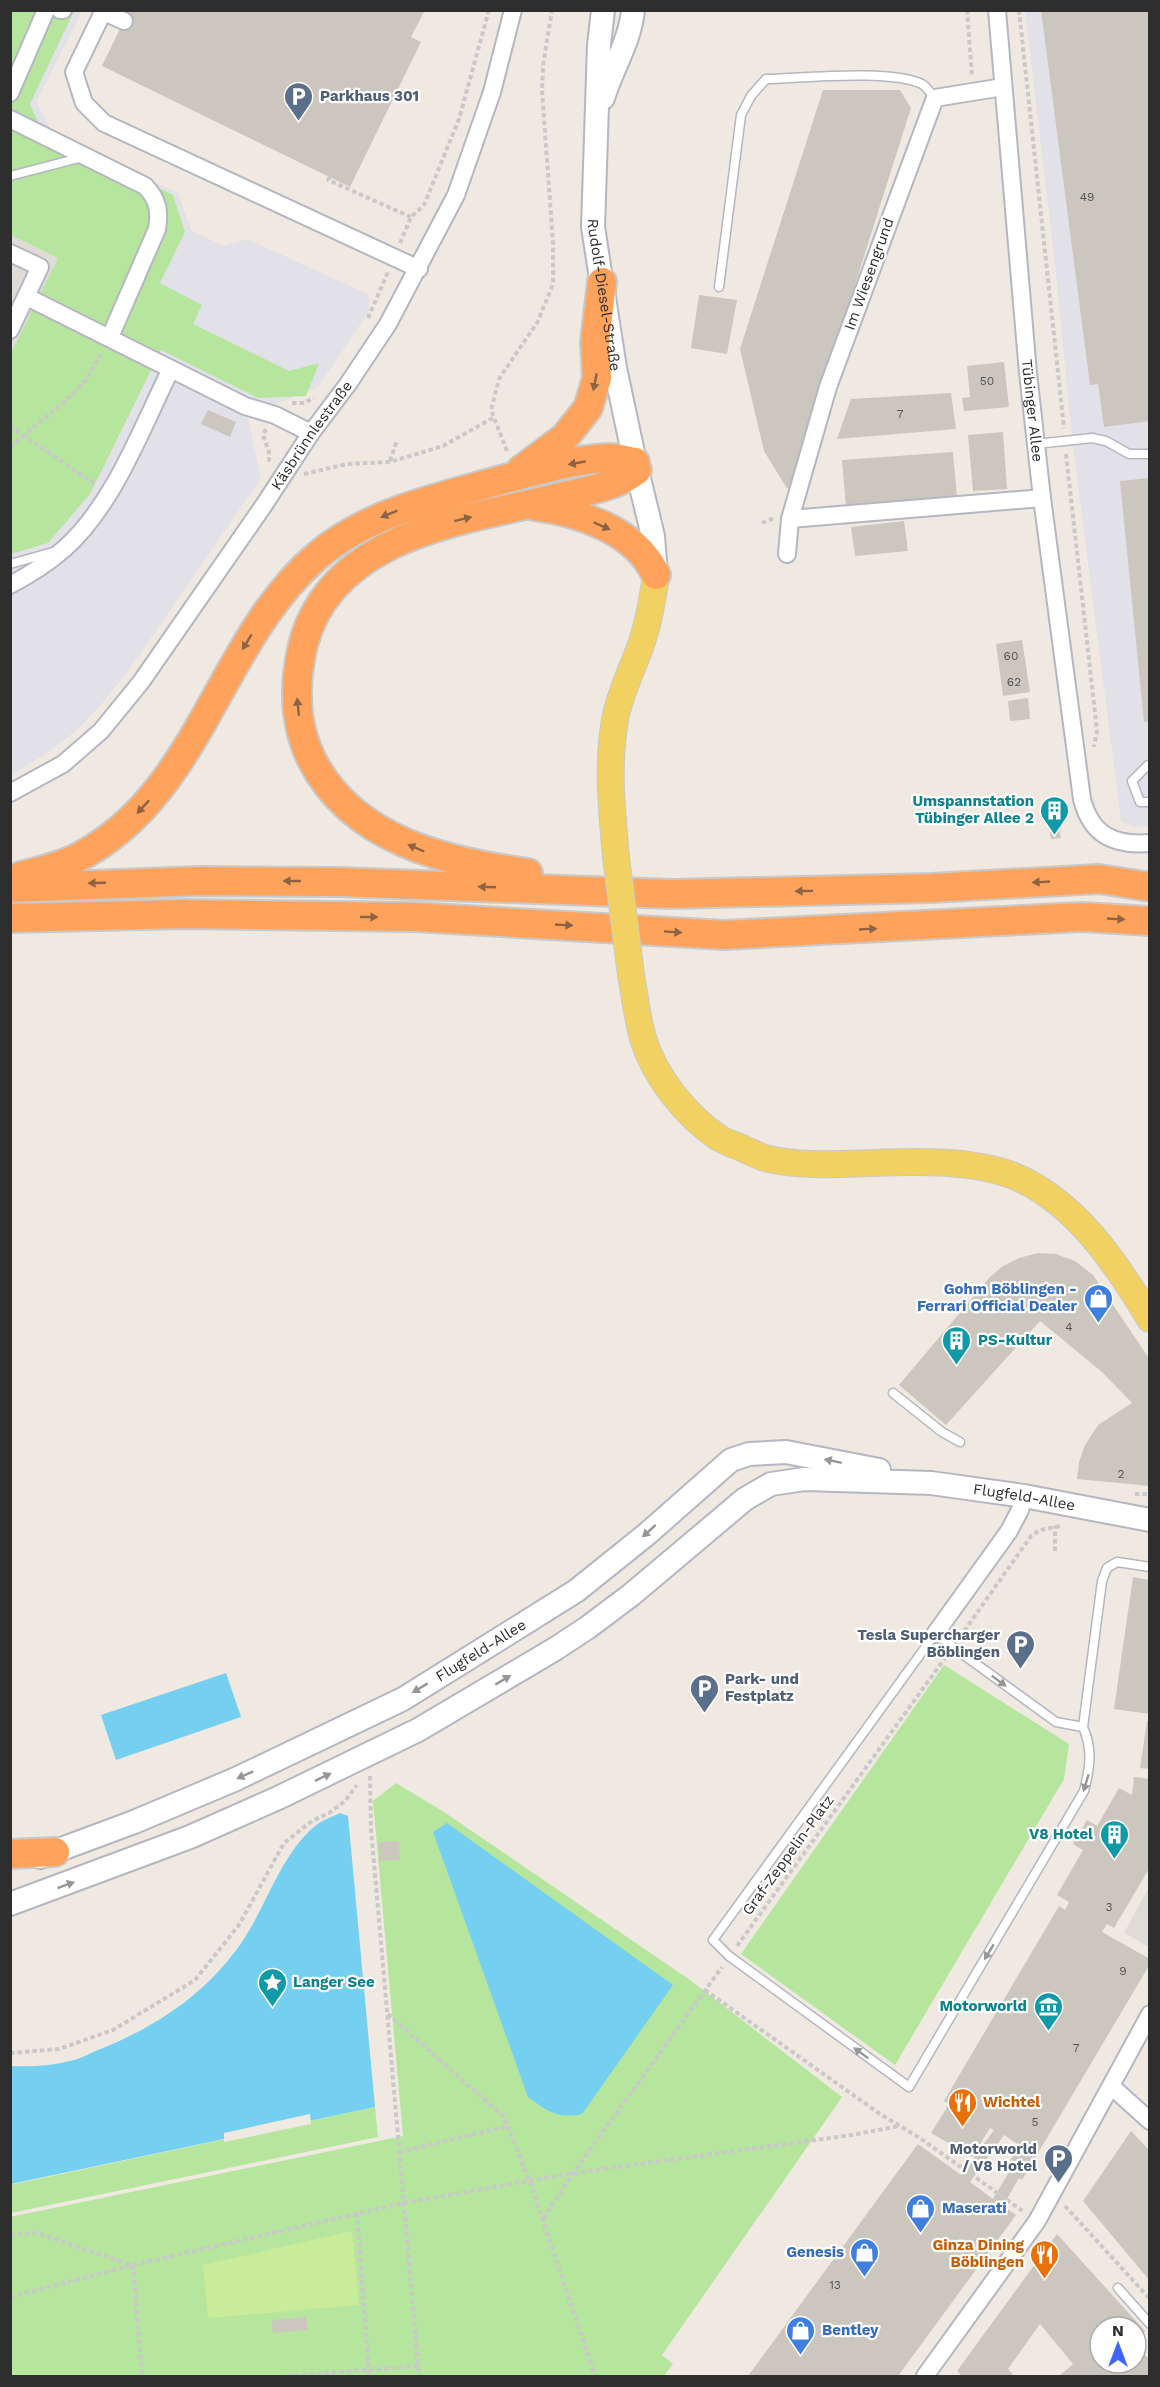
<svg xmlns="http://www.w3.org/2000/svg" width="1160" height="2387" viewBox="0 0 1160 2387" font-family="'Work Sans',sans-serif">
	<rect width="100%" height="100%" fill="#efe9e1"/>
	<!-- industrial -->
	<g fill="#e3e1e8">
		<polygon points="10,11 82,11 36,102 55,137 178,193 191,230 224,246 247,239 368,294 370,300 368,313 318,387 278,403 245,406 261,478 136,660 101,705 77,730 41,757 11,775"/>
		<polygon points="1025,11 1149,11 1149,825 1133,827 1121,821 1071,430 1056,273"/>
	</g>
	<!-- green -->
	<g fill="#b6e59e">
		<polygon points="11,11 74,11 30,104 42,131 173,195 185,232 160,283 202,305 193,324 289,371 319,363 306,396 258,398 161,350 90,494 48,543 11,554"/>
		<polygon points="944,1665 1069,1744 1064,1779 895,2065 741,1954"/>
		<polygon points="396,1783 444,1812 690,1980 842,2097 662,2355 673,2364 664,2376 11,2376 10,2217 403,2136 373,1801"/>
		<polygon points="375,2107 378,2137 11,2213 10,2185"/>
	</g>
	<!-- pitch -->
	<polygon fill="#c9ec9a" points="352,2231 359,2305 208,2318 203,2265"/>
	<!-- plaza -->
	<g fill="#dfdcd8">
		<polygon points="11,235 58,258 11,353"/>
		<polygon points="1149,1887 1149,1947 1124,1933"/>
	</g>
	<!-- water -->
	<g fill="#75cff0">
		<polygon points="226,1673 241,1717 116,1760 101,1715"/>
		<path d="M340 1813 348 1816 375 2107 11 2184V2066C30 2067 50 2066 70 2061 81 2059 92 2052 103 2048 162 2024 217 1986 250 1929 270 1895 284 1852 315 1826 322 1820 332 1817 340 1813Z"/>
		<path d="M447 1823 673 1985 582 2114C557 2119 547 2111 528 2097L433 1832Z"/>
	</g>
	<!-- pier -->
	<polygon fill="#efe9e1" points="310,2114 311,2124 224,2142 224,2133"/>
	<!-- building -->
	<g fill="#cbc7bf" fill-rule="evenodd">
		<polygon points="129,10 425,10 411,37 421,42 350,187 102,66"/>
		<polygon points="1041,10 1150,10 1150,421 1104,427 1098,384 1090,385"/>
		<polygon points="823,90 900,90 911,108 790,490 786,487 764,451 740,349"/>
		<polygon points="699,295 737,300 727,354 691,348"/>
		<polygon points="1004,362 1009,407 964,411 962,398 970,397 967,366"/>
		<polygon points="951,393 956,429 837,439 851,399"/>
		<polygon points="208,410 236,422 230,437 201,424"/>
		<polygon points="1003,432 1007,489 973,491 968,435"/>
		<polygon points="953,452 957,497 846,506 842,460"/>
		<polygon points="1150,478 1150,721 1144,722 1120,481"/>
		<polygon points="904,521 908,551 855,556 851,527"/>
		<polygon points="1022,640 1030,692 1003,696 996,644"/>
		<polygon points="1028,698 1030,719 1010,721 1008,701"/>
		<polygon points="1059,830 1061,838 1051,839 1050,832"/>
		<polygon points="1038,1253 1056,1254 1075,1261 1093,1275 1150,1360 1150,1486 1077,1479 1079,1462 1085,1445 1098,1425 1132,1403 1102,1372 1040,1321 946,1425 899,1385 990,1277 1003,1266 1019,1258"/>
		<polygon points="1133,1577 1150,1580 1150,1714 1114,1709"/>
		<polygon points="1147,1721 1150,1722 1150,1769 1140,1768"/>
		<path d="M1134 1777 1150 1779V1867L1114 1928 1107 1924 1102 1932 1150 1959V1964L1022 2180 1019 2178 1003 2206 1016 2215 898 2376H748L918 2144 961 2175 994 2130 990 2128 972 2157 931 2133 949 2104 944 2101 1059 1906 1065 1910 1069 1902 1057 1895 1083 1850 1073 1844 1087 1820 1097 1826 1119 1788 1132 1795ZM1004 2135 1019 2145 1005 2170 1009 2172 993 2199 970 2182Z"/>
		<polygon points="399,1841 400,1860 379,1861 379,1842"/>
		<polygon points="1131,2131 1150,2151 1150,2281 1083,2201"/>
		<polygon points="1057,2234 1145,2331 1136,2342 1136,2327 1100,2327 1100,2363 1136,2363 1136,2345 1150,2360 1150,2376 1059,2376 1073,2364 1040,2324 1008,2369 1014,2376 962,2376 957,2371"/>
		<polygon points="306,2317 308,2330 273,2333 272,2320"/>
	</g>
	<g fill="none" stroke-linecap="round" stroke-linejoin="round">
		<defs>
			<g id="service">
				<polyline points="10,176 83,157"/>
				<path d="M719 287 741 115 751 96 766 79C804 78 890 69 922 84 927 87 931 94 935 98"/>
				<polyline points="1036,444 1092,438 1106,441 1129,454 1150,454"/>
				<polyline points="10,564 53,552"/>
				<polyline points="1150,766 1148,765 1132,781 1140,802 1150,802"/>
				<polyline points="893,1393 942,1432 960,1442"/>
				<path d="M1083 1727 1056 1722 935 1634 713 1940 729 1956 909 2087 1084 1791C1090 1767 1093 1750 1083 1727L1102 1581 1107 1568 1117 1562 1150 1567"/>
				<polyline points="1118,2288 1150,2324"/>
			</g>
			<g id="minor">
				<polyline points="60,10 63,10"/>
				<polyline points="104,10 74,72 84,103 104,123 419,269"/>
				<path id="s1" d="M997 10 1028 373 1042 498 1082 799C1091 835 1114 846 1150 843"/>
				<polyline points="104,12 124,21"/>
				<polyline points="1003,87 935,98 828,387 790,519 1042,498"/>
				<polyline points="10,93 46,10"/>
				<path d="M10 119 145 186C158 199 160 212 157 229L110 337"/>
				<polyline points="10,253 40,267 10,330"/>
				<polyline points="27,297 245,406 275,415 311,433"/>
				<polyline points="787,554 790,519"/>
				<path d="M10 585C29 575 48 563 64 549 114 505 142 427 171 369"/>
				<path id="s2" d="M10 793 63 764 101 731 141 682 264 505 311 433 348 384 388 324 456 195 492 92 513 10"/>
				<polyline points="935,1634 1009,1531 1020,1510 1024,1496"/>
				<polyline points="1111,2086 1150,2121"/>
				<polyline points="925,2376 1037,2221 1150,2014"/>
			</g>
			<g id="secondary">
				<path id="s3" d="M603 10 599 45 593 227 615 368 635 462 653 536 656 575"/>
				<path d="M603 98C612 68 630 42 633 10"/>
				<path id="s4" d="M40 1857 134 1822 236 1779 403 1699 576 1591 647 1534 731 1460 749 1454 786 1452 879 1470"/>
				<path id="s5" d="M10 1904 190 1837 278 1798 418 1730 555 1649 587 1628 631 1595 745 1499 771 1484 805 1479 931 1483 1024 1496 1150 1520"/>
			</g>
			<g id="primary">
				<path d="M616 857C612 811 607 765 615 720 620 692 633 668 642 642 649 620 653 598 656 575"/>
				<path d="M631 975C635 996 637 1018 643 1038 654 1076 686 1116 719 1138 727 1143 736 1145 744 1149 751 1152 758 1156 765 1158 801 1167 838 1164 874 1163 917 1161 973 1160 1014 1176 1075 1201 1117 1264 1150 1319"/>
			</g>
			<g id="motorway">
				<polyline points="521,470 565,437 588,408 597,378 595,342 602,282"/>
				<path d="M534 506C578 512 636 530 656 575"/>
				<path d="M528 873C447 862 353 841 312 760 294 724 294 683 303 645 332 533 467 520 560 497 586 491 616 487 637 470"/>
				<path d="M21 876C39 871 60 867 77 858 200 796 218 641 317 556 364 516 425 501 483 485 518 476 578 457 612 458 620 458 627 461 635 462"/>
				<polyline points="10,888 199,881 339,882 672,894 931,888 1099,879 1150,887"/>
				<polyline points="10,918 184,914 414,917 724,935 1082,917 1150,921"/>
				<polyline points="10,1854 55,1852"/>
			</g>
		</defs>
		<!-- service casing -->
		<use href="#service" stroke="#b4b7c1" stroke-width="11"/>
		<!-- minor casing -->
		<use href="#minor" stroke="#b4b7c1" stroke-width="20"/>
		<!-- secondary casing -->
		<use href="#secondary" stroke="#b4b7c1" stroke-width="26"/>
		<!-- primary casing -->
		<use href="#primary" stroke="#c9c9c9" stroke-width="28"/>
		<!-- motorway casing -->
		<use href="#motorway" stroke="#c9c9c9" stroke-width="32"/>
		<!-- path -->
		<g stroke="#c9c9c9" stroke-width="4" stroke-dasharray="4.5 3" stroke-linecap="butt">
			<polyline points="967,10 972,76"/>
			<polyline points="1019,10 1064,428"/>
			<polyline points="330,177 328,180 411,217"/>
			<polyline points="400,243 411,217 424,205 459,119 489,10"/>
			<polyline points="368,318 388,272"/>
			<polyline points="292,403 303,403 314,398"/>
			<polyline points="10,426 95,484"/>
			<polyline points="266,429 263,435 269,452 269,460 273,463"/>
			<polyline points="10,447 63,403 86,380 101,353"/>
			<polyline points="507,451 491,410 499,379 538,321 553,284 553,243 542,90 543,65 552,10"/>
			<polyline points="1066,454 1097,731 1094,747"/>
			<polyline points="390,461 397,440"/>
			<polyline points="304,474 347,464 390,462 443,446 493,418"/>
			<polyline points="762,523 774,518"/>
			<polyline points="1135,1494 1150,1494"/>
			<polyline points="1055,1551 1055,1526"/>
			<polyline points="960,1637 1031,1536 1040,1530 1060,1526"/>
			<polyline points="370,1776 371,1829 419,2376"/>
			<polyline points="737,1946 945,1658"/>
			<polyline points="705,1990 880,2114 920,2138 1024,2212"/>
			<polyline points="388,2014 504,2117 530,2182 595,2376"/>
			<polyline points="10,2053 59,2049 113,2030 195,1980 239,1925 284,1843 312,1821 329,1813 345,1801 357,1785"/>
			<polyline points="399,2152 508,2126"/>
			<polyline points="1065,2206 1150,2299"/>
			<polyline points="357,2213 369,2376"/>
			<polyline points="543,2219 573,2173 722,1967"/>
			<polyline points="10,2235 37,2233 132,2265"/>
			<polyline points="133,2265 142,2376"/>
			<polyline points="10,2297 133,2265 403,2203 573,2173 852,2135 899,2126"/>
			<polyline points="287,2376 418,2366"/>
		</g>
		<!-- service -->
		<use href="#service" stroke="#fff" stroke-width="8"/>
		<!-- minor -->
		<use href="#minor" stroke="#fff" stroke-width="16"/>
		<!-- secondary -->
		<use href="#secondary" stroke="#fff" stroke-width="22"/>
		<!-- primary -->
		<use href="#primary" stroke="#f2d163" stroke-width="26"/>
		<!-- motorway -->
		<use href="#motorway" stroke="#ffa35c" stroke-width="28"/>
		<defs>
			<polyline id="primary-bridge" points="616,857 631,975"/>
		</defs>
		<!-- primary-bridge casing -->
		<use href="#primary-bridge" stroke="#c9c9c9" stroke-width="28" stroke-linecap="butt"/>
		<!-- primary-bridge -->
		<use href="#primary-bridge" stroke="#f2d163" stroke-width="26"/>
	</g>
	<!-- one-way arrows -->
	<defs><path id="oneway-solid" d="M-6-.8H1V-3.2L6.5 0L1 3.2V.8H-6Z" transform="scale(1.5)"/></defs>
	<g fill="#8c6343">
		<use href="#oneway-solid" transform="translate(595 382) rotate(101)"/>
		<use href="#oneway-solid" transform="translate(577 463) rotate(170)"/>
		<use href="#oneway-solid" transform="translate(389 514) rotate(158)"/>
		<use href="#oneway-solid" transform="translate(463 519) rotate(-14)"/>
		<use href="#oneway-solid" transform="translate(602 526) rotate(24)"/>
		<use href="#oneway-solid" transform="translate(247 642) rotate(121)"/>
		<use href="#oneway-solid" transform="translate(298 707) rotate(-96)"/>
		<use href="#oneway-solid" transform="translate(143 807) rotate(133)"/>
		<use href="#oneway-solid" transform="translate(416 848) rotate(-157)"/>
		<use href="#oneway-solid" transform="translate(292 881) rotate(-180)"/>
		<use href="#oneway-solid" transform="translate(1041 882) rotate(177)"/>
		<use href="#oneway-solid" transform="translate(97 883) rotate(178)"/>
		<use href="#oneway-solid" transform="translate(487 887) rotate(-178)"/>
		<use href="#oneway-solid" transform="translate(804 891) rotate(179)"/>
		<use href="#oneway-solid" transform="translate(369 917)"/>
		<use href="#oneway-solid" transform="translate(1116 919) rotate(3)"/>
		<use href="#oneway-solid" transform="translate(564 925) rotate(3)"/>
		<use href="#oneway-solid" transform="translate(868 929) rotate(-3)"/>
		<use href="#oneway-solid" transform="translate(673 932) rotate(4)"/>
	</g>
	<g fill="#969696">
		<use href="#oneway-solid" transform="translate(833 1461) rotate(-168)"/>
		<use href="#oneway-solid" transform="translate(649 1531) rotate(138)"/>
		<use href="#oneway-solid" transform="translate(503 1680) rotate(-31)"/>
		<use href="#oneway-solid" transform="translate(999 1681) rotate(36)"/>
		<use href="#oneway-solid" transform="translate(420 1688) rotate(149)"/>
		<use href="#oneway-solid" transform="translate(245 1775) rotate(156)"/>
		<use href="#oneway-solid" transform="translate(323 1777) rotate(-25)"/>
		<use href="#oneway-solid" transform="translate(1086 1783) rotate(107)"/>
		<use href="#oneway-solid" transform="translate(66 1885) rotate(-20)"/>
		<use href="#oneway-solid" transform="translate(989 1952) rotate(121)"/>
		<use href="#oneway-solid" transform="translate(861 2053) rotate(-144)"/>
	</g>
	<!-- icons -->
	<defs>
		<symbol id="parking-pin" viewBox="-11 -11 22 30"><path d="M0 17L-7.5 6A9.5 9.5 0 1 1 7.5 6Z" fill="#5c6f8a" stroke="#fff"/><path d="M-3.5-5.5H1a3.5 3.5 0 0 1 0 7H-1V5.5H-3.5ZM-1-3.4V-.6H.8a1.4 1.4 0 0 0 0-2.8Z" fill="#fff"/></symbol>
		<symbol id="building-pin" viewBox="-11 -11 22 30"><path d="M0 17L-7.5 6A9.5 9.5 0 1 1 7.5 6Z" fill="#0f9aa8" stroke="#fff"/><path d="M-4-6H4V6H1V3H-1V6H-4ZM-2.5-4.3h1.7v1.8h-1.7ZM.8-4.3h1.7v1.8H.8ZM-2.5-1h1.7V.8h-1.7ZM.8-1h1.7V.8H.8Z" fill="#fff"/></symbol>
		<symbol id="shop-pin" viewBox="-11 -11 22 30"><path d="M0 17L-7.5 6A9.5 9.5 0 1 1 7.5 6Z" fill="#3f7fe0" stroke="#fff"/><path d="M-5-2.5h2.3a2.7 3.5 0 0 1 5.4 0H5L5.5 6h-11ZM-1.5-2.5h3a1.5 2.3 0 0 0-3 0Z" fill="#fff"/></symbol>
		<symbol id="sight-pin" viewBox="-11 -11 22 30"><path d="M0 17L-7.5 6A9.5 9.5 0 1 1 7.5 6Z" fill="#0f9aa8" stroke="#fff"/><path d="M0-6L1.8-2.2L6-1.7L2.9 1.2L3.7 5.4L0 3.3L-3.7 5.4L-2.9 1.2L-6-1.7L-1.8-2.2Z" fill="#fff"/></symbol>
		<symbol id="museum-pin" viewBox="-11 -11 22 30"><path d="M0 17L-7.5 6A9.5 9.5 0 1 1 7.5 6Z" fill="#0f9aa8" stroke="#fff"/><path d="M0-6L6-3V-2H-6V-3ZM-5-1h2V3h-2ZM-1-1h2V3h-2ZM3-1h2V3H3ZM-6 4H6V6H-6Z" fill="#fff"/></symbol>
		<symbol id="restaurant-pin" viewBox="-11 -11 22 30"><path d="M0 17L-7.5 6A9.5 9.5 0 1 1 7.5 6Z" fill="#e8710a" stroke="#fff"/><path d="M-5-6h1v4h1v-4h1v4h1v-4h1v5L-1.5 .5V6h-2V.5L-5-1ZM5-6V6H3V1.5H1.5Q1.5-4 5-6Z" fill="#fff"/></symbol>
	</defs>
	<g fill-rule="evenodd">
		<use href="#parking-pin" x="282" y="80" width="33" height="45"/>
		<use href="#building-pin" x="1038" y="794" width="33" height="45"/>
		<use href="#shop-pin" x="1082" y="1282" width="33" height="45"/>
		<use href="#building-pin" x="940" y="1324" width="33" height="45"/>
		<use href="#parking-pin" x="1004" y="1628" width="33" height="45"/>
		<use href="#parking-pin" x="688" y="1672" width="33" height="45"/>
		<use href="#building-pin" x="1098" y="1818" width="33" height="45"/>
		<use href="#sight-pin" x="256" y="1966" width="33" height="45"/>
		<use href="#museum-pin" x="1032" y="1990" width="33" height="45"/>
		<use href="#restaurant-pin" x="946" y="2086" width="33" height="45"/>
		<use href="#parking-pin" x="1042" y="2142" width="33" height="45"/>
		<use href="#shop-pin" x="904" y="2192" width="33" height="45"/>
		<use href="#shop-pin" x="848" y="2236" width="33" height="45"/>
		<use href="#restaurant-pin" x="1028" y="2238" width="33" height="45"/>
		<use href="#shop-pin" x="784" y="2314" width="33" height="45"/>
	</g>
	<g text-anchor="middle" stroke-width="4.5" stroke-linejoin="round" paint-order="stroke">
		<!-- number labels -->
		<g font-size="12" fill="#555452">
			<text x="1087" y="201">49</text>
			<text x="987" y="385">50</text>
			<text x="900" y="418">7</text>
			<text x="1011" y="660">60</text>
			<text x="1014" y="686">62</text>
			<text x="1069" y="1331">4</text>
			<text x="1121" y="1478">2</text>
			<text x="1109" y="1911">3</text>
			<text x="1123" y="1975">9</text>
			<text x="1076" y="2052">7</text>
			<text x="1035" y="2126">5</text>
			<text x="835" y="2289">13</text>
		</g>
		<!-- service labels -->
		<g font-size="15" font-weight="bold" fill="#4e5e75" stroke="#fff" text-anchor="start">
			<text x="320" y="101">Parkhaus 301</text>
			<text x="1000" y="1640" text-anchor="end">Tesla Supercharger<tspan x="1000" dy="17">Böblingen</tspan></text>
			<text x="725" y="1684">Park- und<tspan x="725" dy="17">Festplatz</tspan></text>
			<text x="1037" y="2154" text-anchor="end">Motorworld<tspan x="1037" dy="17">/ V8 Hotel</tspan></text>
		</g>
		<!-- street labels -->
		<g font-size="15" fill="#2e2e2e" stroke="#fff">
			<text transform="translate(869 274) rotate(-70)" y="5">Im Wiesengrund</text>
			<text dy="5" stroke="none"><textPath href="#s3" startOffset="286">Rudolf-Diesel-Straße</textPath></text>
			<text dy="5" stroke="none"><textPath href="#s1" startOffset="402">Tübinger Allee</textPath></text>
			<text dy="5" stroke="none"><textPath href="#s2" startOffset="474">Käsbrünnlestraße</textPath></text>
			<text dy="5" stroke="none"><textPath href="#s5" startOffset="1130">Flugfeld-Allee</textPath></text>
			<text dy="5" stroke="none"><textPath href="#s4" startOffset="488">Flugfeld-Allee</textPath></text>
			<text transform="translate(788 1855) rotate(-54)" y="5">Graf-Zeppelin-Platz</text>
		</g>
		<!-- culture labels -->
		<g font-size="15" font-weight="bold" fill="#0d838f" stroke="#fff" text-anchor="end">
			<text x="1034" y="806">Umspannstation<tspan x="1034" dy="17">Tübinger Allee 2</tspan></text>
			<text x="978" y="1345" text-anchor="start">PS-Kultur</text>
			<text x="1093" y="1839">V8 Hotel</text>
			<text x="293" y="1987" text-anchor="start">Langer See</text>
			<text x="1027" y="2011">Motorworld</text>
		</g>
		<!-- shop labels -->
		<g font-size="15" font-weight="bold" fill="#366cbe" stroke="#fff" text-anchor="end">
			<text x="1077" y="1294">Gohm Böblingen -<tspan x="1077" dy="17">Ferrari Official Dealer</tspan></text>
			<text x="942" y="2213" text-anchor="start">Maserati</text>
			<text x="844" y="2257">Genesis</text>
			<text x="822" y="2335" text-anchor="start">Bentley</text>
		</g>
		<!-- food labels -->
		<g font-size="15" font-weight="bold" fill="#c56008" stroke="#fff" text-anchor="start">
			<text x="983" y="2107">Wichtel</text>
			<text x="1024" y="2250" text-anchor="end">Ginza Dining<tspan x="1024" dy="17">Böblingen</tspan></text>
		</g>
	</g>
	<!-- border -->
	<rect width="1160" height="2387" fill="none" stroke="#2e2e2e" stroke-width="24"/>
	<!-- north arrow -->
	<g transform="translate(1118 2345)"><circle r="28" fill="#ffffff" stroke="#ababab" stroke-width="1.5"/>
	<path d="M0-4.5L10 22L0 15L-10 22Z" fill="#4264fb"/>
	<text y="-9" font-size="16" font-weight="bold" text-anchor="middle" fill="#2e2e2e">N</text>
	</g>
</svg>
